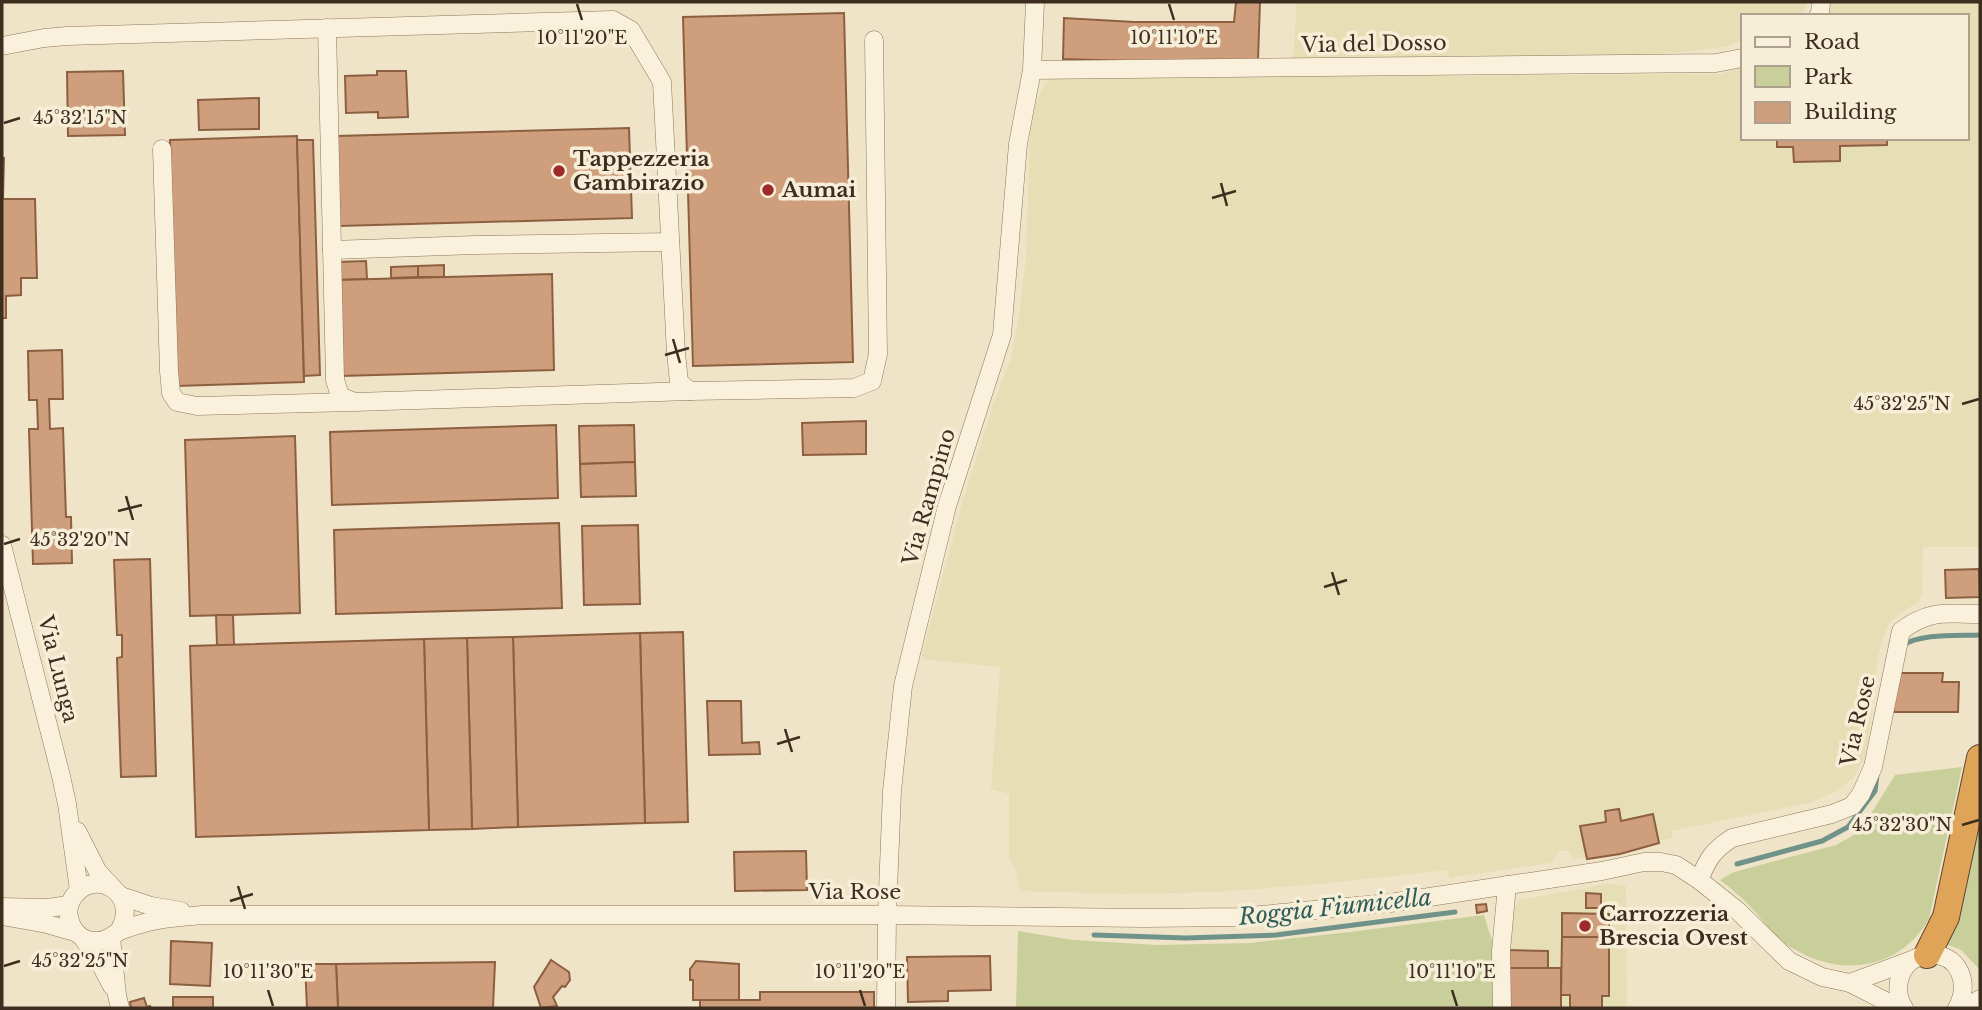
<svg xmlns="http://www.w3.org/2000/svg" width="1982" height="1010" viewBox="0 0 1982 1010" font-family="'Libre Baskerville',serif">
	<rect width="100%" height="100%" fill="#f0e4c8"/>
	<!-- farmland -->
	<g fill="#e6deb5">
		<polygon points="1297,2 1807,2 1806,9 1799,16 1742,16 1742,41 1723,47 1648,56 1293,59"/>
		<polygon points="1826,2 1980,2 1980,547 1923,547 1922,594 1918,602 1898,615 1889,624 1882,641 1878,657 1869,736 1863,761 1853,778 1835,792 1809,803 1672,831 1672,838 1573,860 1569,851 1559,851 1554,860 1550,863 1449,878 1448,870 1330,883 1218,892 1126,894 1020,891 1015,868 1009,858 1009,794 991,789 1000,667 921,659 961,507 995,399 1011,358 1019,316 1026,256 1030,131 1036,103 1044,86 1052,78 1287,74 1468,76 1689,74 1722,74 1742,66 1742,138 1966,138 1966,16 1825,16"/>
		<polygon points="1611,883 1626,886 1627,1008 1497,1008 1513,909 1520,900"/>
	</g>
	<!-- green -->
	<g fill="#c9cf9b">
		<path d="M1962 767 1929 919C1900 969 1842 978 1794 949 1790 947 1784 944 1781 941 1771 933 1764 922 1756 913 1745 900 1733 890 1720 880L1734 872 1836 845 1852 836 1864 825 1895 775Z"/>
		<polygon points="1980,785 1980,970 1961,950 1941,942"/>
		<polygon points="1484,915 1494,947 1497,1008 1016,1008 1018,931 1073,940 1157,945 1249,943 1350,932"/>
	</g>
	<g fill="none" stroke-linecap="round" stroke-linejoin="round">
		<!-- stream -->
		<g stroke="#6f938a" stroke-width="5">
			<path d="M1902 646C1920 633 1958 636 1980 635"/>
			<polyline points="1737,864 1822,841 1848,827 1875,791 1877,775"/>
			<polyline points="1094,935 1186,938 1276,935 1455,912"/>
		</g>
	</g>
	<!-- building -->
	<g fill="#cf9f7d" stroke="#8d5f41" stroke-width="2">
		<polygon points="1236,2 1260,2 1258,60 1131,61 1063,59 1064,18 1134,22 1234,22"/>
		<polygon points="844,13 853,362 693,366 683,17"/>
		<polygon points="123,71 125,135 68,136 67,72"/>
		<polygon points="377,71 406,71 408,117 378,118 378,112 346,113 345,76 377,75"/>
		<polygon points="259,98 259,129 199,130 198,100"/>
		<polygon points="629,128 632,218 339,226 337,136"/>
		<polygon points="297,136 304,382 176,386 170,140"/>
		<polygon points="1777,138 1887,138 1887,145 1840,146 1840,161 1794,162 1793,147 1777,147"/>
		<polygon points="297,140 313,140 320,375 304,376"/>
		<polygon points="2,158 4,158 3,199 35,199 37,278 21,278 21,295 6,296 6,318 2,318"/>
		<polygon points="366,261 367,279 338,280 338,262"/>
		<polygon points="444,265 444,277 418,277 418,266"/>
		<polygon points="418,266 418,277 391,278 391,267"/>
		<polygon points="552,274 554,370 341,376 338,280"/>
		<polygon points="62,350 63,399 49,399 50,429 63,428 66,517 71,517 72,563 33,564 29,429 38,429 37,400 29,400 28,351"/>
		<polygon points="866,421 866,454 803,455 802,423"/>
		<polygon points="556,425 558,498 332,505 330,432"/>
		<polygon points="634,425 635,462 580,464 579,426"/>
		<polygon points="295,436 300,613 190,616 185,440"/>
		<polygon points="635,462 636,496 581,497 580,464"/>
		<polygon points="559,523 562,608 336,614 334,530"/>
		<polygon points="638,525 640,604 584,605 582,526"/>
		<polygon points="150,559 156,776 121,777 117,658 122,657 122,635 117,635 114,560"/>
		<polygon points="1979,569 1980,597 1946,598 1945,570"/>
		<polygon points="216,615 233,615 234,645 217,645"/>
		<polygon points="683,632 688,822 645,823 640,633"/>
		<polygon points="640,633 645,823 518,827 513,637"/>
		<polygon points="513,637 518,827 472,829 467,638"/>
		<polygon points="467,638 472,829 429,830 424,639"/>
		<polygon points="424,639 429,830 196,837 190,646"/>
		<polygon points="1897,673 1943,673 1942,682 1959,682 1958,712 1893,712"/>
		<polygon points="707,701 741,701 742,743 759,742 760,754 709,755"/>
		<polygon points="1619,809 1621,821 1653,814 1659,843 1620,854 1587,859 1580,826 1606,822 1605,811"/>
		<polygon points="806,851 807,890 735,891 734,852"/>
		<polygon points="1586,893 1601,894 1601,908 1586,908"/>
		<polygon points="1486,904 1487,911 1477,913 1476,905"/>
		<polygon points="1562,913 1609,914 1609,937 1562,937"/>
		<polygon points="1562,937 1609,937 1609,996 1602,996 1602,1008 1570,1008 1570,995 1561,995"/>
		<polygon points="171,941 212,943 210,986 170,984"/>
		<polygon points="1506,950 1548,951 1548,968 1506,968"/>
		<polygon points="990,956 991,990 948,991 948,1001 908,1002 907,957"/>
		<polygon points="551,960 569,972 570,980 565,987 562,986 553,997 557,1006 541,1008 534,987"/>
		<polygon points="696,961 739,964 739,1000 693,1000 693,980 690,980 690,969"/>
		<polygon points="495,962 493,1008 338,1008 336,964"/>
		<polygon points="305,964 336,964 338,1008 307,1008"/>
		<rect x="1506" y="968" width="55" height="40"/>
		<polygon points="760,992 874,992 874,1008 700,1008 700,1000 760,1000"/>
		<rect x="173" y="997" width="40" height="11"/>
		<polygon points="144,998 147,1007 150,1006 151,1008 131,1008 130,1002"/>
	</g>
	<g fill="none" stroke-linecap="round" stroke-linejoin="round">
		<defs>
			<g id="minor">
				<polyline points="1818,16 1820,14 1821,2"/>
				<polyline points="327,28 335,380 340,396 355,402 690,391"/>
				<polyline points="2,46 44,38 67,36 613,20 631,30 662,82 676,353 679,382 690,391 854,388 872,381 878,354 874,40"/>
				<polyline points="1032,70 1716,63 1742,58"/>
				<polyline points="162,149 169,371 171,393 177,402 197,406 352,402"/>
				<polyline points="332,250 475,245 670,242"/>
				<polyline points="2,545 61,776 67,804 79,890"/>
				<polyline points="77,831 98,872 114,889"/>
				<path d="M1699 880C1708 859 1712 851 1732 838L1832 814 1852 806 1861 794 1873 767 1901 631C1930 609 1946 614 1980 614"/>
				<polyline points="121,896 151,906 181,911"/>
				<polyline points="2,907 47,908 69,905"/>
				<polyline points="2,916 47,924 75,932"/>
				<path d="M119 931C141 894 95 867 74 896 60 915 75 943 98 941 109 940 113 934 122 930 130 927 140 924 148 922 165 918 184 917 202 915H887L1144 918 1239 917 1390 903 1602 871 1644 862H1661L1676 865 1699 880 1738 911 1789 961 1822 977 1850 983 1899 1008"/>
				<polyline points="83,938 102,967 112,986"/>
				<polyline points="111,938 117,995 120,1008"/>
				<polyline points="1850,983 1912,960"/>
				<polyline points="886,1008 887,915 892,791 903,686 947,506 1002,335 1018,144 1032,70 1035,2"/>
				<polyline points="1502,1008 1501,951 1507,885"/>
				<path d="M1904 1008C1891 987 1901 957 1928 955 1959 952 1971 984 1957 1008"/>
				<polyline points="1964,1008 1980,999"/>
			</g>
			<polyline id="highway" points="1927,955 1946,917 1980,758"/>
		</defs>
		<!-- minor casing -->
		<use href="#minor" stroke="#8d765c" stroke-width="19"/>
		<!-- highway casing -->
		<use href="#highway" stroke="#5b4430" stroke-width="28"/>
		<!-- minor -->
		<use href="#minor" stroke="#faf1dc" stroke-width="18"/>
		<!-- highway -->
		<use href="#highway" stroke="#e0a458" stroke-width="26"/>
	</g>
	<!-- ticks -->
	<path fill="none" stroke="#3d2e20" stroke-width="2.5" d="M577 4 582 20M1169 4 1174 20M4 123 20 118M1221 183 1227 206M1212 198 1236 191M673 339 680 363M665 355 689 348M1962 404 1979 399M126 496 133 520M118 511 142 505M4 544 20 539M1332 572 1339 595M1324 587 1347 580M785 729 792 752M777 744 800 737M1962 825 1979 820M238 886 245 909M230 901 253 894M4 966 20 961M268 990 273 1006M860 990 865 1006M1452 990 1457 1006"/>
	<!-- markers -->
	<g fill="#9e2a2b" stroke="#f7eed8" stroke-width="2.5">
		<circle cx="559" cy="171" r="7"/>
		<circle cx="768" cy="190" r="7"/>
		<circle cx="1585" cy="926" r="7"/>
	</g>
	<g text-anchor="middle" stroke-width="7" stroke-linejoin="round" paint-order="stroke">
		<!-- street labels -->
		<g font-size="21" fill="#3d2e20" stroke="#f7eed8">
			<text transform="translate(1374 44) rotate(-1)" y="7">Via del Dosso</text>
			<text transform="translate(929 497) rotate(-74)" y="7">Via Rampino</text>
			<text transform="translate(58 669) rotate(76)" y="7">Via Lunga</text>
			<text transform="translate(1858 721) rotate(-77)" y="7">Via Rose</text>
			<text x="855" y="899">Via Rose</text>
		</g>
		<!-- poi labels -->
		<g font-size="21" font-weight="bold" fill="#3d2e20" stroke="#f7eed8" text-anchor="start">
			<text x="573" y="166">Tappezzeria<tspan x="573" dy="24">Gambirazio</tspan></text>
			<text x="782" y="197">Aumai</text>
			<text x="1599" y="921">Carrozzeria<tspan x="1599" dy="24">Brescia Ovest</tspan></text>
		</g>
		<!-- water labels -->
		<g font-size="23" font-style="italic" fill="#2f5d5a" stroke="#f7eed8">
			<text transform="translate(1335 907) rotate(-6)" y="8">Roggia Fiumicella</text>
		</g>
	</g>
	<g font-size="18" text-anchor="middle" fill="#3d2e20" stroke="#f7eed8" stroke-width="7" stroke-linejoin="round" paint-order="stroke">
		<text x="582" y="44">10°11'20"E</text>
		<text x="1174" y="44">10°11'10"E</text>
		<text x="80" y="124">45°32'15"N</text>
		<text x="1902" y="410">45°32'25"N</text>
		<text x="80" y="546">45°32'20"N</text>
		<text x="1902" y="831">45°32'30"N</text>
		<text x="80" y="967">45°32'25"N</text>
		<text x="268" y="978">10°11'30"E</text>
		<text x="860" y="978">10°11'20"E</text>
		<text x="1452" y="978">10°11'10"E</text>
	</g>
	<!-- border -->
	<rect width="1982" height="1010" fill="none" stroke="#3d2e20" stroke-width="7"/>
	<!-- legend -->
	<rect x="1741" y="14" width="228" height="126" fill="#f7eed8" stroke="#ada18e" stroke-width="2"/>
	<rect x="1755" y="37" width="35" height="10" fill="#faf1dc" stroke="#ada18e" stroke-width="2"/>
	<text x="1804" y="49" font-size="21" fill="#3d2e20">Road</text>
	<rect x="1755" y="66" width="35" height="21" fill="#c9cf9b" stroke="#ada18e" stroke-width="2"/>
	<text x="1804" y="84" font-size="21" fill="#3d2e20">Park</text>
	<rect x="1755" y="102" width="35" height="21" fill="#cf9f7d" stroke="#ada18e" stroke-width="2"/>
	<text x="1804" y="119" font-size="21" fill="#3d2e20">Building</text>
</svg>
